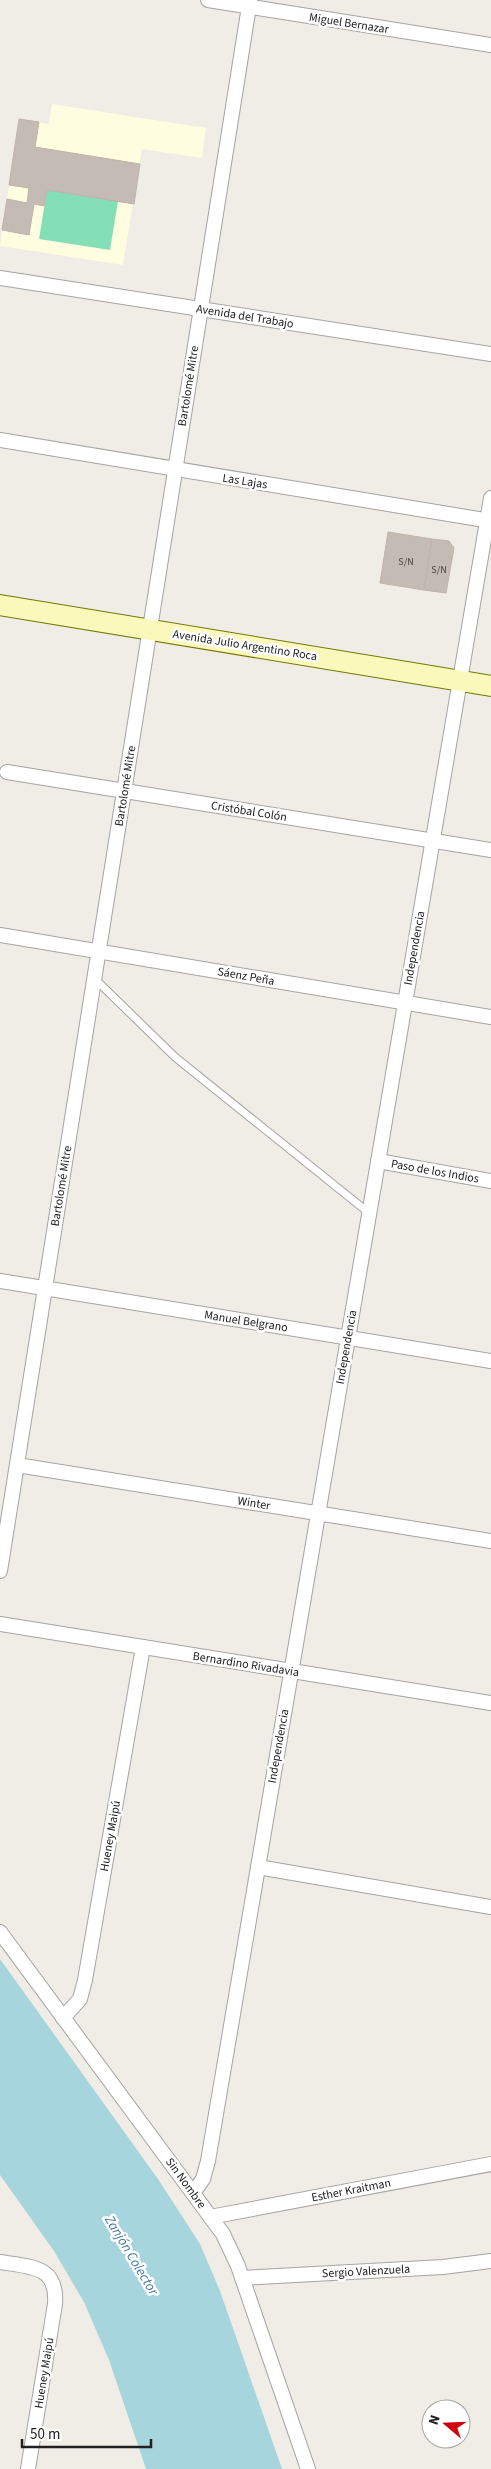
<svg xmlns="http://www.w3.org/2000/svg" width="491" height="2469" viewBox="0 0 491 2469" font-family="'Source Sans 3',sans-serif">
	<rect width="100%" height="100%" fill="#f0ece6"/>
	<!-- education -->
	<polygon fill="#fffde0" points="52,104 206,128 202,158 142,149 123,265 0,246 19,119 49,124"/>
	<!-- pitch -->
	<polygon fill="#84dfb6" points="47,190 118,201 110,250 39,239"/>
	<!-- water -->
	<polygon fill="#a6d5de" points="0,1959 158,2179 200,2244 220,2291 282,2469 146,2469 109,2360 84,2302 54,2251 0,2175"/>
	<!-- building -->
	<g fill="#c5bbb5" stroke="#c2b2a8">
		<polygon points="19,119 39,122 35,147 140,164 134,204 47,190 44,206 34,204 29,235 2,230 7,199 27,203 29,188 9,185"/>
		<polygon points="388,532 432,539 424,590 380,583"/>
		<polygon points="432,539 449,541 454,548 446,593 424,590"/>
	</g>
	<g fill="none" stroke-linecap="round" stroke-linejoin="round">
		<defs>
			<polyline id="lane" points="94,978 175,1057 369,1213"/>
			<g id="street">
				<polyline points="208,0 491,45"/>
				<polyline points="0,278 491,354"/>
				<polyline points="0,440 491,521"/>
				<polyline points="7,772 491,850"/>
				<polyline points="0,935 491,1017"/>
				<polyline points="378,1161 491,1181"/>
				<polyline points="0,1281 491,1361"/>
				<polyline points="17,1465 491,1541"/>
				<polyline points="0,1571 250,0"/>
				<polyline points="0,1624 491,1703"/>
				<polyline points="258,1867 491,1907"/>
				<polyline points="0,1932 223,2234 238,2266 308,2469"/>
				<polyline points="63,2018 80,1999 85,1980 143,1647"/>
				<polyline points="193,2193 203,2179 208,2161 491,498"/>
				<polyline points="210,2217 491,2164"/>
				<path d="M0 2262C30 2267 58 2265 55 2304L28 2469"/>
				<polyline points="242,2278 443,2267 491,2261"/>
			</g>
			<polyline id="secondary" points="0,605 491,686"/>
		</defs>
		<!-- lane casing -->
		<use href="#lane" stroke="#a4a4a4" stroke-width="9"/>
		<!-- street casing -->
		<use href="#street" stroke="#a4a4a4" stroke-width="16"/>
		<!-- secondary casing -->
		<use href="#secondary" stroke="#747805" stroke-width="22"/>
		<!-- lane -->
		<use href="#lane" stroke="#fff" stroke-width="7"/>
		<!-- street -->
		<use href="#street" stroke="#fff" stroke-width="14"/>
		<!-- secondary -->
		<use href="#secondary" stroke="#faf8bb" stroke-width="20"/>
	</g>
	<g text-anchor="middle" stroke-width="5" stroke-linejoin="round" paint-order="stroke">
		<!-- number labels -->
		<g font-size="10" fill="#494745">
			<text x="406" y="565">S/N</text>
			<text x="439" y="573">S/N</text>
		</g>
		<!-- street labels -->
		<g font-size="12" fill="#202020" stroke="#fff">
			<text transform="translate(349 23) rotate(9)" y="4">Miguel Bernazar</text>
			<text transform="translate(245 316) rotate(9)" y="4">Avenida del Trabajo</text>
			<text transform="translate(188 386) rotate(-81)" y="4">Bartolomé Mitre</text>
			<text transform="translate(245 481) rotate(9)" y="4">Las Lajas</text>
			<text transform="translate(245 645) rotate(9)" y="4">Avenida Julio Argentino Roca</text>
			<text transform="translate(125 786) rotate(-81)" y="4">Bartolomé Mitre</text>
			<text transform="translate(249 811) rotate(9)" y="4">Cristóbal Colón</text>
			<text transform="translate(414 948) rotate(-80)" y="4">Independencia</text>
			<text transform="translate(246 976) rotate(10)" y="4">Sáenz Peña</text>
			<text transform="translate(435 1171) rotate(10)" y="4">Paso de los Indios</text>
			<text transform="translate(61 1186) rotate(-81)" y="4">Bartolomé Mitre</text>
			<text transform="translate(246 1321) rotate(9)" y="4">Manuel Belgrano</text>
			<text transform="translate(346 1347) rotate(-80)" y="4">Independencia</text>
			<text transform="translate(254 1503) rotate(9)" y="4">Winter</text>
			<text transform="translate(246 1664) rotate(9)" y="4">Bernardino Rivadavia</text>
			<text transform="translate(278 1746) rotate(-80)" y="4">Independencia</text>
			<text transform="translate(110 1836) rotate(-80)" y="4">Hueney Maipú</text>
			<text transform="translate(186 2183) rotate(54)" y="4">Sin Nombre</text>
			<text transform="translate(351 2190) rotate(-11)" y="4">Esther Kraitman</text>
			<text transform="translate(366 2271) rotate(-3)" y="4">Sergio Valenzuela</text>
			<text transform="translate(44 2373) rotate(-81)" y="4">Hueney Maipú</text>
		</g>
		<!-- water labels -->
		<g font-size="14" font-style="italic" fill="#4579a0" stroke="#fff">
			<text transform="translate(132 2255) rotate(59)" y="5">Zanjón Colector</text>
		</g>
	</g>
	<!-- north arrow -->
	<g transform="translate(446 2424) rotate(289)"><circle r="24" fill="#ffffff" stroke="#a6a6a6"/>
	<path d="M0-4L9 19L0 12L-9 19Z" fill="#cf000f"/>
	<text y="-8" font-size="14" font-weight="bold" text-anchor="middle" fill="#202020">N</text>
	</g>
	<!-- scale -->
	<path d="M22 2439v8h129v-8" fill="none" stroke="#202020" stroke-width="2.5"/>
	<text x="30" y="2439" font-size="15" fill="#202020" stroke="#ffffff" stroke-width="4" paint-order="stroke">50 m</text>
</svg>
